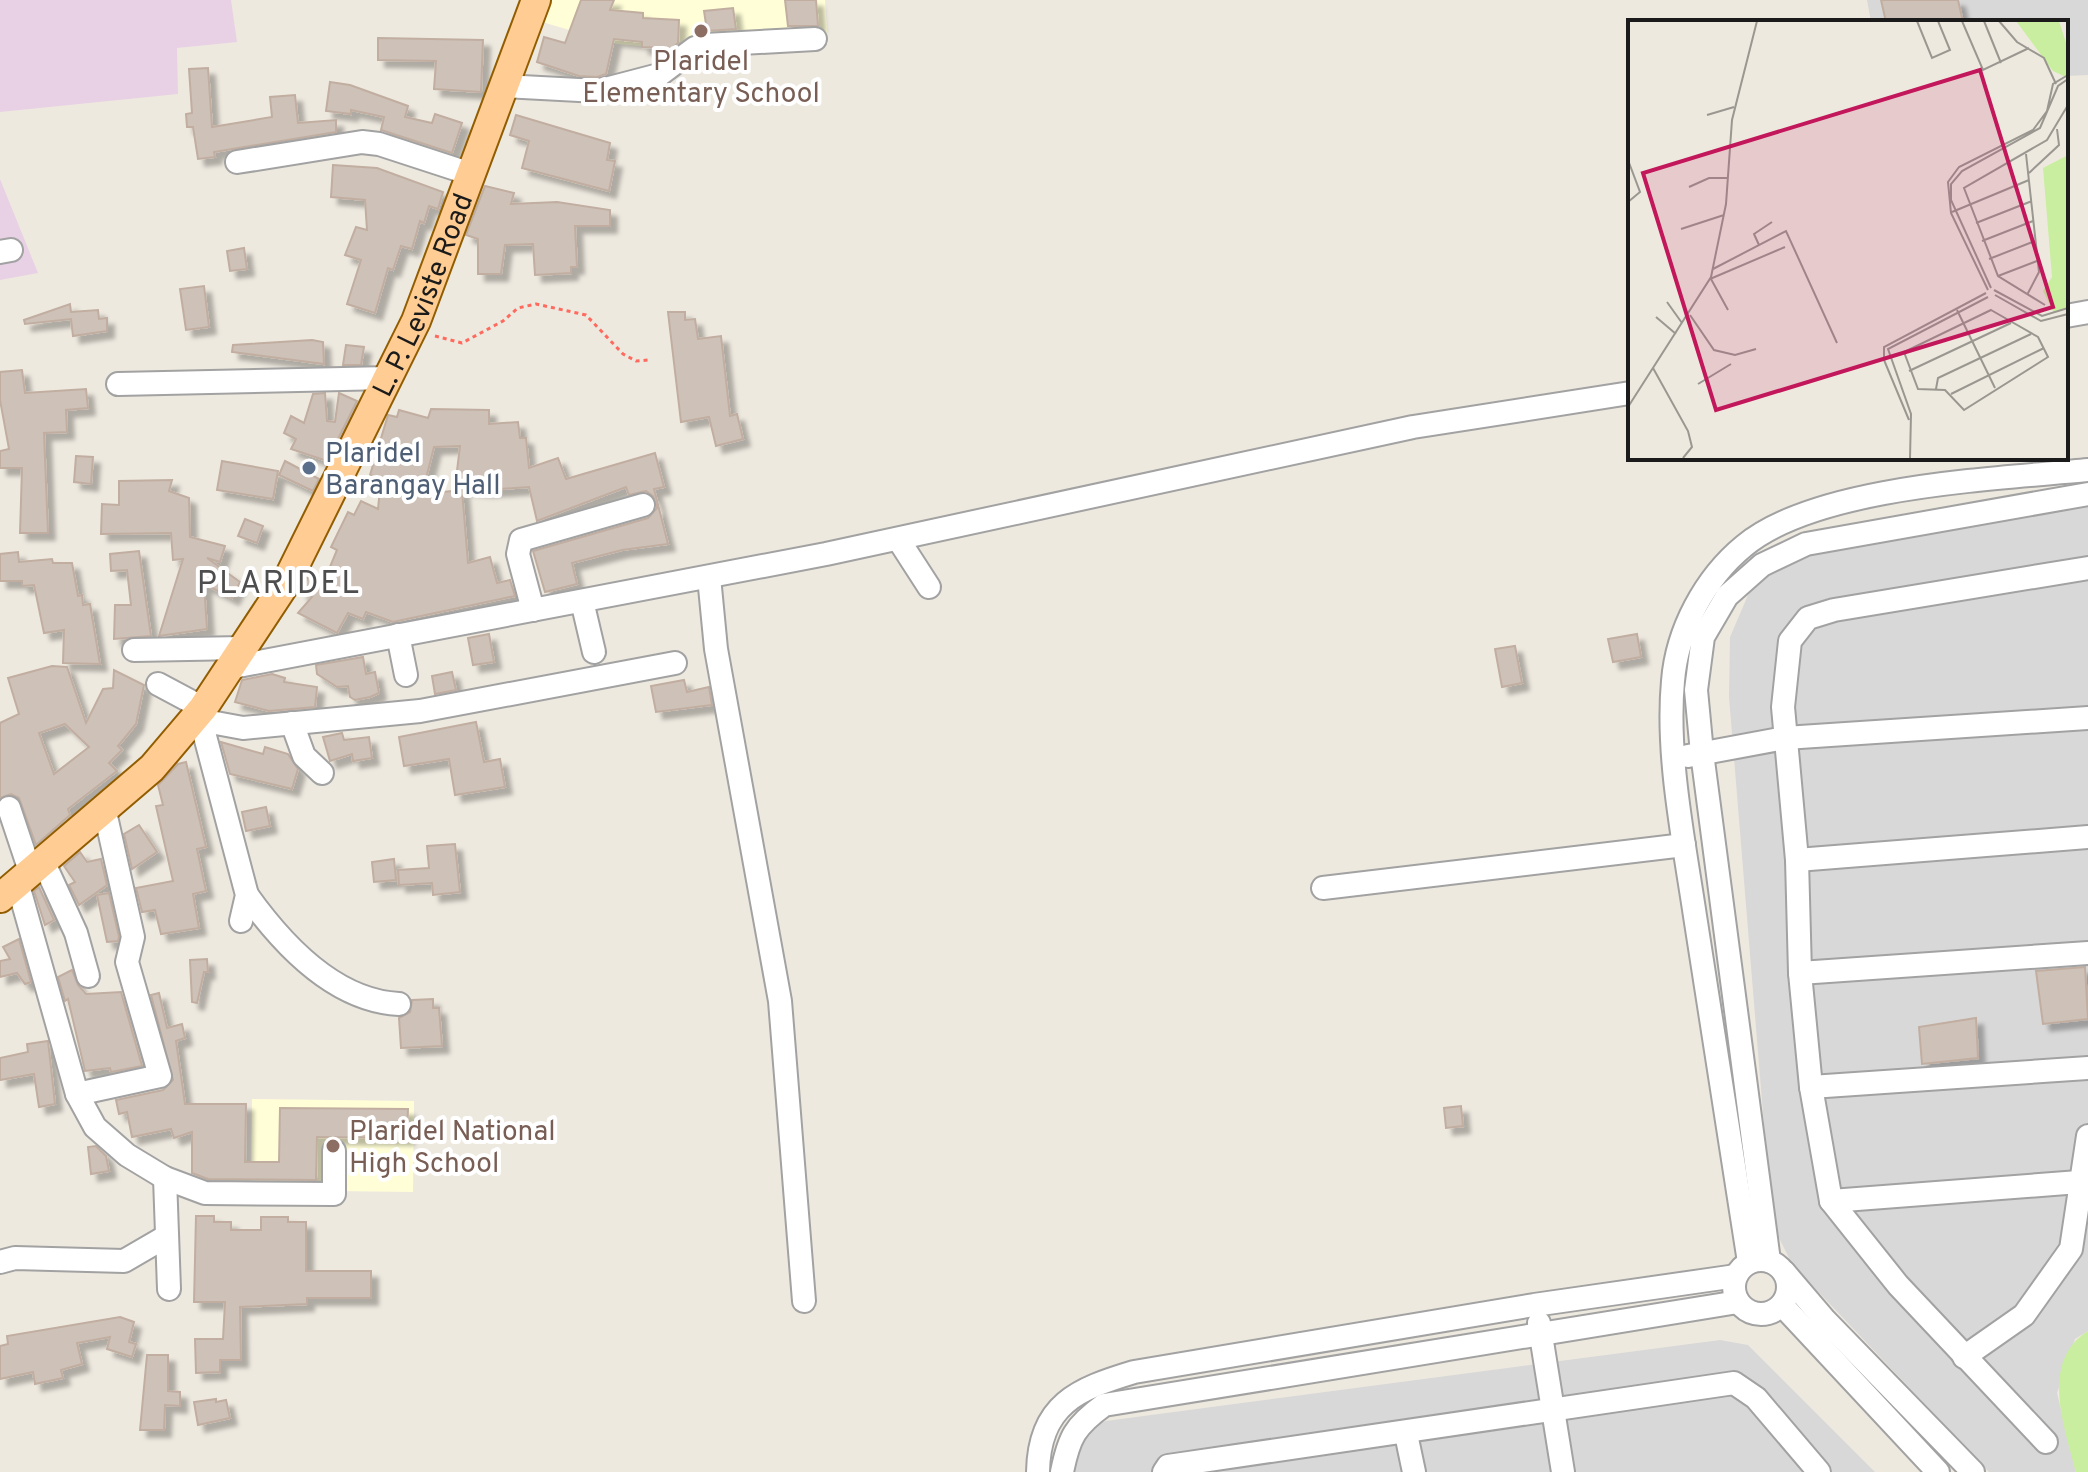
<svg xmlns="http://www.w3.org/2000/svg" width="2088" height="1472" viewBox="0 0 2088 1472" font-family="Overpass,sans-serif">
	<defs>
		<filter id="shadow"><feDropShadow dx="7" dy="7" stdDeviation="2" flood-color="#0004"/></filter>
	</defs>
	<rect width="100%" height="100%" fill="#eee9df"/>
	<!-- residential -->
	<g fill="#d9d8d8">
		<polygon points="1867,0 2088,0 2088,75 2066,76 2066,22 1871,22"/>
		<polygon points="2088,502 2088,1331 2075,1339 2057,1393 2076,1472 1989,1472 1792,1264 1772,1224 1729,697 1730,637 1748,595 1762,577 1809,550"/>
		<polygon points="1720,1340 1748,1345 1875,1472 1063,1472 1074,1433 1106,1421"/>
	</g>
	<!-- industrial -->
	<g fill="#e8d1e4">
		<polygon points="0,0 231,0 237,42 177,48 178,94 0,112"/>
		<polygon points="0,179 38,273 0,280"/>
	</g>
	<!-- education -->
	<g fill="#fffed7">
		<polygon points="539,0 825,0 828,44 725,53 617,44 532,19"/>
		<polygon points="252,1099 414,1101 413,1192 251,1190"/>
	</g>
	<!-- grass -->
	<path fill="#c9ee9f" d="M2088 1331V1472H2076C2065 1427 2039 1362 2088 1331Z"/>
	<!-- building -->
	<g fill="#cec1b8" stroke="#c1aea1" stroke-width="2" fill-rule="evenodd" filter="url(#shadow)">
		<polygon points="581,0 614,0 610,10 643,13 643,18 679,20 678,43 672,48 642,47 642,42 614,39 606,74 597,77 579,76 537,62 544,37 565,43"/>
		<polygon points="785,0 816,0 818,26 788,26"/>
		<polygon points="1881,0 1958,0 1963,22 1886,22"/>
		<polygon points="733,8 736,29 707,31 704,11"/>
		<polygon points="378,38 483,40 481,92 434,89 436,61 378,60"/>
		<polygon points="208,68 212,127 272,117 270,97 295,95 298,123 336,120 336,132 214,152 215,157 198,159 193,127 187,127 186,114 192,113 189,69"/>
		<polygon points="330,82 350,85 408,106 405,117 432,123 435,114 462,123 452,153 381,130 384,117 351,110 351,114 326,111"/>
		<polygon points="516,115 610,143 607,160 615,161 609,191 522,168 529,141 510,135"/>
		<polygon points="333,165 377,168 443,192 438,209 429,206 424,223 420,221 412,249 401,246 393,270 388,268 375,313 347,304 361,260 345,255 356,227 367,230 365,200 331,197"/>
		<polygon points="485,186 514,193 511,204 557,202 610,210 610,226 575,226 577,267 571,267 571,273 535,275 533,244 505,245 501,274 478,274 478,239 466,235"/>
		<polygon points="244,248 247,269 230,271 227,251"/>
		<polygon points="204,286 209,327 186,330 180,289"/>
		<polygon points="70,304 71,312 98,310 99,319 107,318 107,331 73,336 71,319 25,324 24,320"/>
		<polygon points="668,312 685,312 685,320 695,319 698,339 721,336 730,416 737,414 743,439 716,446 709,417 681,422"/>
		<polygon points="312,340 323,342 324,364 232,352 233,345"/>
		<polygon points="346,345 364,347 361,365 343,365"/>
		<polygon points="22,370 25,393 86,389 88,408 66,410 67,432 44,433 48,533 20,533 22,468 0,468 0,451 9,449 0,400 0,372"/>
		<polygon points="325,393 327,421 335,422 339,393 357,401 327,461 291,449 296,439 284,433 291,416 304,423 313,394"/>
		<polygon points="431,409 489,410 489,424 518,422 520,438 526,438 529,468 558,458 566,479 655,453 664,487 654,489 668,544 622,550 572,563 577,584 545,592 533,551 648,518 657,508 653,496 646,491 629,495 626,487 537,521 529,487 486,490 455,487 460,446 434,447 422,494 462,490 468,563 490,557 497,583 510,580 515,596 393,622 366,612 363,619 348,613 337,633 298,613 312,597 300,592 310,573 325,579 337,550 331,547 348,512 354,515 361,501 378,509 381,478 370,475 388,415 397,417 399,410 428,418"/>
		<polygon points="76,456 93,457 91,484 74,482"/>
		<polygon points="222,461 278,471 273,499 217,490"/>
		<polygon points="285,461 319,479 313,491 279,475"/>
		<polygon points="172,480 169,491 189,498 190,537 225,546 220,562 207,558 240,582 232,598 204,584 207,629 159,636 183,559 173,560 171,533 101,534 102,504 119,505 119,481"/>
		<polygon points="245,519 263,526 257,543 238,536"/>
		<polygon points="139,551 151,636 114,639 115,605 131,605 127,570 111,571 110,554"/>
		<polygon points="18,552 19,562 52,559 53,563 72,563 78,596 82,595 83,605 90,604 100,664 63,663 64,630 44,633 34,585 22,586 22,581 0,581 0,554"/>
		<polygon points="489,634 494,662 473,665 468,638"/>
		<polygon points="1637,634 1641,657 1613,662 1608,639"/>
		<polygon points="1515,646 1522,683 1502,687 1495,649"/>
		<polygon points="363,657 366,674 375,672 379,693 370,697 355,700 350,697 348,686 337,687 317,674 316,665"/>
		<path d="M52 666 67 667 86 723 103 689 113 688 114 670 144 685 136 724 118 746 122 750 109 763 117 771 68 809 70 815 36 845 19 798 11 794 0 798V723L19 714 8 678ZM65 724 89 747 54 774 39 733Z"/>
		<polygon points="452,672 456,690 435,694 432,676"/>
		<polygon points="272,674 285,678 284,682 317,687 315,707 269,711 235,702 242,680"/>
		<polygon points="684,680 687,692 709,687 712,705 656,712 651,686"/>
		<polygon points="476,722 484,762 500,759 505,787 455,795 449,759 404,766 399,737"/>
		<polygon points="342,733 344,740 369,737 372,758 353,761 352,754 330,761 323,737"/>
		<polygon points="221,742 263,754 265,747 288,754 298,769 292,789 230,774"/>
		<polygon points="186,762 206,847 197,849 206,891 193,894 199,928 161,934 155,910 142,912 136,888 173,881 156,806 163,805 158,785 178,764"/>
		<polygon points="266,807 270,826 246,831 242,812"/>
		<polygon points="139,825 157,852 132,869 124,834"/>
		<polygon points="455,844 460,892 433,895 432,883 399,885 398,870 429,868 427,846"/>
		<polygon points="80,852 87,862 101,859 107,885 79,905 69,885 75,882 64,866"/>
		<polygon points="394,859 396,880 374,882 372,862"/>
		<polygon points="39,887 54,920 45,925 34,891"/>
		<polygon points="109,893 119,937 118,941 107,942 97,895"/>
		<polygon points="19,939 31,982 25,984 17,973 0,977 0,961 10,959 3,947"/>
		<polygon points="207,959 208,972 204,972 197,1003 192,1002 190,960"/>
		<polygon points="2085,967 2088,1019 2043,1024 2036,971"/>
		<polygon points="72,970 78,985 86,994 121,992 142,1066 111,1072 110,1068 85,1071 68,999 65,1001 58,977"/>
		<polygon points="159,993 167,1028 182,1024 185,1038 176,1041 185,1104 246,1104 245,1162 279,1162 280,1108 408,1109 407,1138 317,1137 316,1180 208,1179 192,1173 192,1132 174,1138 171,1129 132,1137 127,1112 119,1114 116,1100 163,1090 173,1080 151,995"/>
		<polygon points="433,999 433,1008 439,1008 442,1046 401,1048 399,1018 410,1012 412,1000"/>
		<polygon points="1976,1018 1978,1058 1922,1064 1919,1027"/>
		<polygon points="48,1041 55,1104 39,1107 34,1074 0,1080 0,1058 28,1052 27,1044"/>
		<polygon points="1461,1106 1463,1126 1446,1128 1444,1108"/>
		<polygon points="96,1146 106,1156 109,1171 91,1174 88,1147"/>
		<polygon points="196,1216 214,1216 214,1222 231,1222 231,1230 261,1230 261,1217 288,1217 288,1222 306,1222 306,1271 371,1271 371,1298 307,1298 307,1304 240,1307 241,1360 220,1360 220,1372 196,1373 195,1339 223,1339 225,1302 194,1302"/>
		<polygon points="120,1317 134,1322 129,1342 136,1344 132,1357 107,1349 110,1337 77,1343 82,1364 61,1370 63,1378 35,1384 33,1372 0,1379 0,1346 8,1344 7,1336"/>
		<polygon points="147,1355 168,1355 168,1391 180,1392 180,1406 165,1405 164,1430 140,1430"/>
		<polygon points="216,1399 216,1402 226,1400 230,1418 198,1425 194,1402"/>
	</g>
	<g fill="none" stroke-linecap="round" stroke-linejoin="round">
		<defs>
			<g id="minor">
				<polyline points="503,86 598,91 659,75 695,48 705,45 815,39"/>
				<polyline points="237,162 362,142 379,144 471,174"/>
				<polyline points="0,252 11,250"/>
				<polyline points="2066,316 2088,312"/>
				<polyline points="118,384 388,378"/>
				<polyline points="898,539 929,587"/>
				<polyline points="709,577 716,649 780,1001 804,1301"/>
				<polyline points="582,601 594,652"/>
				<polyline points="533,610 518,554 521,540 643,505"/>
				<polyline points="398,635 406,675"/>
				<polyline points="134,650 242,648"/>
				<polyline points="228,668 826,554 1413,427 1630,393"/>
				<polyline points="158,684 203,708"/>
				<polyline points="194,719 243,728 420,711 675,663"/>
				<polyline points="201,721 247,895 241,921"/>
				<polyline points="292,723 304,756 322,773"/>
				<polyline points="1688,756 1785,738 2088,718"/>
				<polyline points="9,808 31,874"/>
				<polyline points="1797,860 2088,837"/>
				<polyline points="44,863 76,933 88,976"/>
				<polyline points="18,885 77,1094 95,1127 127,1155 165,1178 205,1193 334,1194 334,1151"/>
				<polyline points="1323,888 1684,845"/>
				<path d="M247 895C282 944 335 1001 399 1004"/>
				<polyline points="1800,973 2088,953"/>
				<polyline points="1811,1087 2088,1068"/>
				<polyline points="77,1094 160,1076 127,962 133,937 105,812"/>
				<polyline points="165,1178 169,1289"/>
				<polyline points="1831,1201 2079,1182"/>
				<circle cx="1761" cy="1287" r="27"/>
				<polyline points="1769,1261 1702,753 1696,690 1703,637 1727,596 1762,565 1806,544 2088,494"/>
				<polyline points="0,1262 15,1258 124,1261 167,1236"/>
				<path d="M1749 1262C1731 1147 1713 1031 1695 916 1684 842 1666 755 1673 681 1677 630 1705 578 1744 546 1816 486 1995 479 2088 470"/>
				<polyline points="1784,1272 1824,1319 1973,1472"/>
				<polyline points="1782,1305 1938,1472"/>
				<polyline points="1539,1323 1563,1472"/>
				<polyline points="1964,1357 2024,1315 2071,1249 2088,1136"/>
				<polyline points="1406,1434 1414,1472"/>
				<polyline points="2046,1442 1898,1285 1831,1201 1811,1087 1800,973 1797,860 1783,707 1790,641 1808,618 1834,610 2088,568"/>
				<path d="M1038 1472C1039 1404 1078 1389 1134 1372L1534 1305 1736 1276"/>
				<path d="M1062 1472C1069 1437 1075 1426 1104 1405L1738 1302"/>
				<polyline points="1164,1472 1168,1466 1734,1383 1756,1398 1819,1472"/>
			</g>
			<g id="major">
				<path id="s1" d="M0 898 152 768 203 708 287 581 416 321 536 0"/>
			</g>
		</defs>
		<!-- minor casing -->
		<use href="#minor" stroke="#a2a2a2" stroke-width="26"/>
		<!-- major casing -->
		<use href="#major" stroke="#925d00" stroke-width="32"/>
		<!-- path -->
		<polyline stroke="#ff6a5f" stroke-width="3" stroke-dasharray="4 4" stroke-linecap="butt" points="435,336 462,343 503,321 518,308 536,304 586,315 623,354 636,361 649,360"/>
		<!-- minor -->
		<use href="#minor" stroke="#fff" stroke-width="22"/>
		<!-- major -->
		<use href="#major" stroke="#ffcd93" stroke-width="28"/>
	</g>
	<!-- markers -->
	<g fill="#8d6e63" stroke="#fff" stroke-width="3">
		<circle cx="701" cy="31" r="8"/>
		<circle cx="333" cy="1146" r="8"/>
	</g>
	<circle fill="#5c6f8a" stroke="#fff" stroke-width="3" cx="309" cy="468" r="8"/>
	<g text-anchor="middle" stroke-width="8" stroke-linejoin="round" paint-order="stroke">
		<!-- education labels -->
		<g font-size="28" fill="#785e54" stroke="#fff">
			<text x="701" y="70">Plaridel<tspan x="701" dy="32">Elementary School</tspan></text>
			<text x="349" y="1140" text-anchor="start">Plaridel National<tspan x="349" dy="32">High School</tspan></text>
		</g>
		<!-- street labels -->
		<g font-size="28" fill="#1b1b1b" stroke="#fff">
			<text dy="10" stroke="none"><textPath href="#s1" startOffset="748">L. P. Leviste Road</textPath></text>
		</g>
		<!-- service labels -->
		<g font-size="28" fill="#4e5e75" stroke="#fff" text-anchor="start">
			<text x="325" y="462">Plaridel<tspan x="325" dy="32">Barangay Hall</tspan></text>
		</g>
		<!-- quarter labels -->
		<g font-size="32" letter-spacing="2" fill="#4e4e4e" stroke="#fff">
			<text x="279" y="593">PLARIDEL</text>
		</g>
	</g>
	<!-- overview -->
	<g transform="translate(1628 20)">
		<rect width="440" height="440" fill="#eee9df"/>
		<path d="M388 1H431L440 29V58L425 51ZM440 135V288L426 293 415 271 424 257 415 148Z" fill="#c9ee9f"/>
		<path fill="none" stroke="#9a9791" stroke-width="2" d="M289 1 304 38 322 30 310 1M334 1 355 50 401 28M356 1 373 43M371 1 389 22 416 38 428 64M79 95 106 87M398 134 411 252 399 275M0 140 12 172 0 182M401 153 431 125 429 109M61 167 81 158H100M324 192 401 160M348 203 404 181M53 209 96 195M354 221 405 201M131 225 126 214 144 202M361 239 407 221M85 249 158 211 209 323M370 256 409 241M82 259 157 227M83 259 100 290M363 268 323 180V164L334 151 412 108 430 66 440 59M360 270 323 193 320 162 331 147 405 110 419 91 425 64 440 55M366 270 414 296 440 288M367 275 413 301 440 294M39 282 54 303M417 285 370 256 336 168 419 120 440 85M329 290 367 368M363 290 410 317 420 337 336 390 317 370 290 369 276 332ZM62 295 86 330 107 335 128 329M28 297 48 314M25 348 60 411 64 427 55 438M281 351 383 303M70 364 103 344M308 369 310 358 403 314M323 374 416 328M0 387 83 257 98 184 104 100 129 1M281 400 256 340V327L358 273M282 439 283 394 260 329 360 277"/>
		<path fill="#c2185b" fill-opacity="0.15" stroke="#c2185b" stroke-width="4" d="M352 50 425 287 88 390 15 153Z"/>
		<rect width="440" height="440" fill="none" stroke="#1b1b1b" stroke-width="4"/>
	</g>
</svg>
